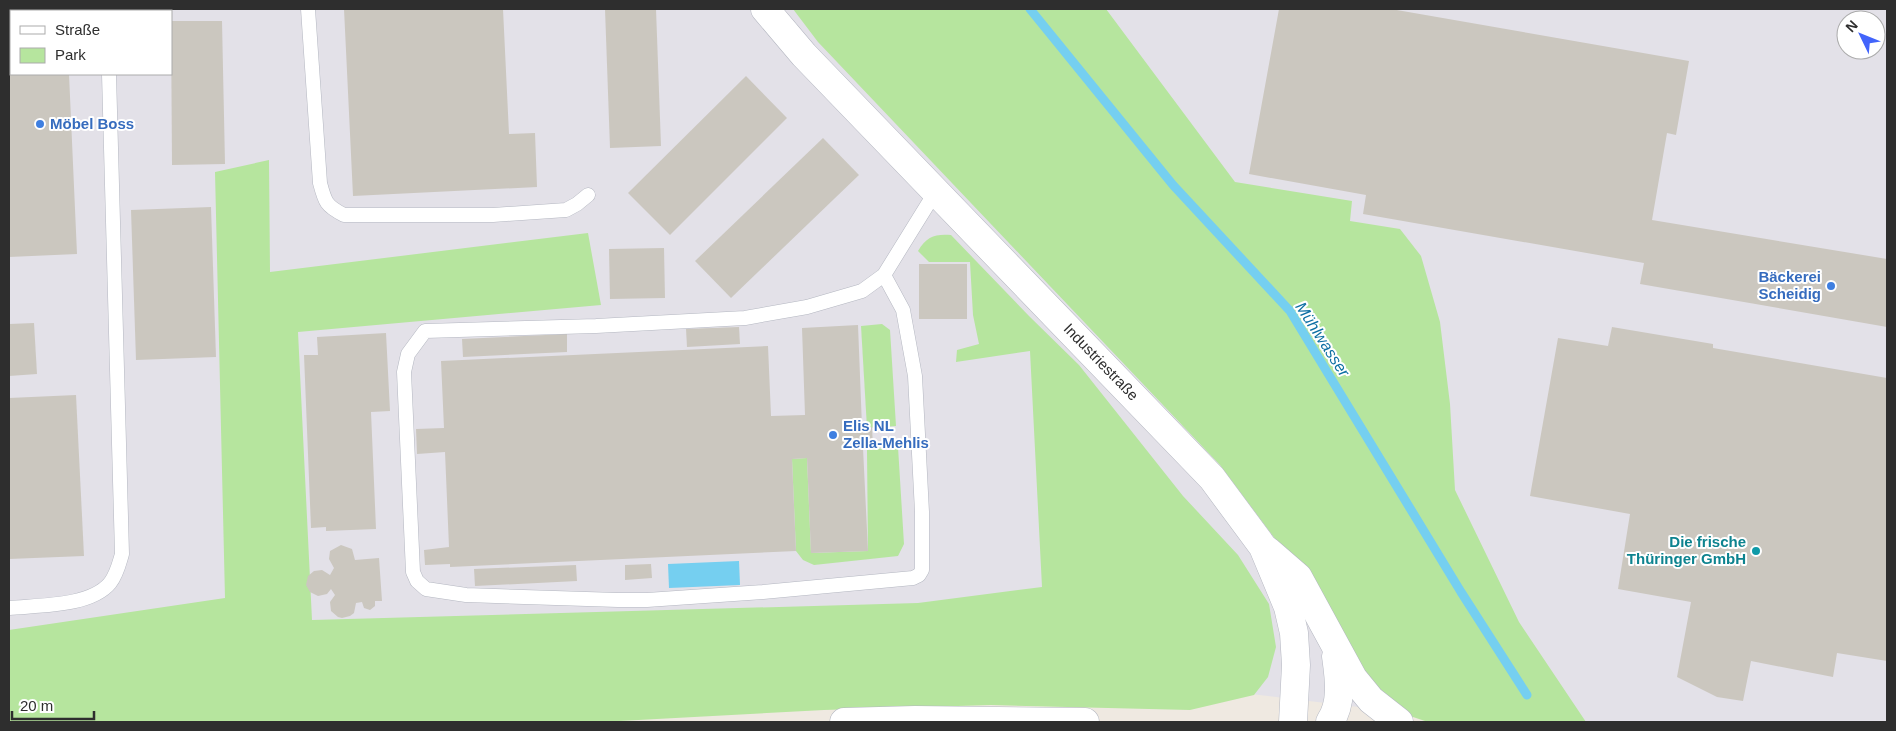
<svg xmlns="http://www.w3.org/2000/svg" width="1896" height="731" viewBox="0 0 1896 731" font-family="Helvetica,sans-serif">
	<rect width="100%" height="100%" fill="#efe9e1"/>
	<!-- industrial -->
	<path fill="#e3e1e8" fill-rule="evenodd" d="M9 9H1887V722H1482L756 634 9 669ZM11 11H171V74H11ZM1846 20H1876V50H1846Z"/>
	<!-- green -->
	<g fill="#b6e59e">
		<polygon points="793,9 1106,9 1235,182 1352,201 1350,221 1400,229 1421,256 1440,322 1450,404 1455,490 1519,622 1586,722 1428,722 1398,712 1359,681 1314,591 1220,465 818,42"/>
		<path d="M269 160 270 272 588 233 601 305 298 332 312 620 918 603 1042 587 1030 351 956 362 957 350 979 344 973 315 970 262H929L918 251C927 236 935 234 951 235L1029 316 1079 365 1183 496 1238 555 1269 604 1276 647 1268 677 1254 695 1190 710 991 705 824 710 601 722H9V630L225 598 215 172Z"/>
		<polygon points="882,324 890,330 896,426 867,428 861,326"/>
		<polygon points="898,447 904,544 898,556 814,565 803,560 796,551 792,459 807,458 811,553 868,551 867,450"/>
	</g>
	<!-- water -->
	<polygon fill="#75cff0" points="739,561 740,585 669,588 668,564"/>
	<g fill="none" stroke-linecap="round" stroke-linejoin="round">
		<!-- stream -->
		<polyline stroke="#75cff0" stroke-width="9" points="1030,9 1173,185 1290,311 1461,592 1527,695"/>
	</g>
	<!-- building -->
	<g fill="#cbc7bf">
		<polygon points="344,9 503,9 509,134 535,133 537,187 353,196"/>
		<polygon points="605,9 656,9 661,146 610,148"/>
		<polygon points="1279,9 1391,9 1689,61 1676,135 1667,133 1652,220 1887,259 1887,327 1640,284 1644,263 1363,214 1366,195 1249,174"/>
		<polygon points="171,21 222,21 225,164 172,165"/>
		<polygon points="9,59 11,59 11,74 69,74 77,254 9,257"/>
		<polygon points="746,76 787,118 670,235 628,193"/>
		<polygon points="823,138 859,175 731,298 695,261"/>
		<polygon points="211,207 216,357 136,360 131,210"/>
		<polygon points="664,248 665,298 610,299 609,249"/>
		<rect x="919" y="264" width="48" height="55"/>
		<polygon points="34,323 37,374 9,376 9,324"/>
		<polygon points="858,325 862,427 872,427 873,447 863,448 868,551 811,553 807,458 792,459 796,551 450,567 450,564 425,565 424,550 449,547 445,452 417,454 416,429 444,428 441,361 768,346 771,416 805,415 802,328"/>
		<polygon points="739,327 740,344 687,347 686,329"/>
		<polygon points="1612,327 1713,344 1713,348 1887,378 1887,661 1837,653 1833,677 1751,661 1743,701 1717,697 1677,677 1691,602 1618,589 1630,514 1530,496 1558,338 1608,346"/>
		<polygon points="386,333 390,411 371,412 376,529 326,531 326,527 311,528 304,355 318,355 317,337"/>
		<polygon points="567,334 567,352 463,357 462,339"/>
		<polygon points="76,395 84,556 9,559 9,398"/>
		<polygon points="341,545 352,549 355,560 379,558 382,601 375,601 375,606 370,610 364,608 362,602 356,603 354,613 350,616 342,618 338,617 331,611 330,602 335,595 331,589 327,594 318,596 310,592 306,585 308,576 314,571 322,570 330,575 334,568 329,559 330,551"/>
		<polygon points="651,564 652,578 625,580 625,565"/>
		<polygon points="576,565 577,581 475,586 474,569"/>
	</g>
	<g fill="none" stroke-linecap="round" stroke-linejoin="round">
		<defs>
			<g id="lane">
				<polyline points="108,9 108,11"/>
				<path d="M308 9 320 183C325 202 326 206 344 215H493L566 210 577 204 588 195"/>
				<polyline points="884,275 903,310 915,376 922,512 922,570 919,575 913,578 763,592 647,600 618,600 466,595 426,589 417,581 413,572 404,372 408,354 425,331 596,326 745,318 807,307 862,291 884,275 936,191"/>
				<path d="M9 608C38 605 90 607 110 583 117 574 119 564 122 554L109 74"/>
			</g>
			<g id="secondary">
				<polyline points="765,9 804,55 1212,478 1263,547 1288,607 1294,633 1296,665 1293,722"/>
				<polyline points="1268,551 1298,577 1353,678 1371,700 1399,722"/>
				<polyline points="844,722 915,720 1085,722"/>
				<path d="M1330 722C1343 702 1339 678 1336 656"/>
			</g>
		</defs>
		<!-- lane casing -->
		<use href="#lane" stroke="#b4b7c1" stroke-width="15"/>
		<!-- secondary casing -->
		<use href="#secondary" stroke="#b4b7c1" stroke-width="29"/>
		<!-- lane -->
		<use href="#lane" stroke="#fff" stroke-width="14"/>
		<!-- secondary -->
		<use href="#secondary" stroke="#fff" stroke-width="28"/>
	</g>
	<!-- markers -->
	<g fill="#3f7fe0" stroke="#fff" stroke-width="2">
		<circle cx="40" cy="124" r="5"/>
		<circle cx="1831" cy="286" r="5"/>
		<circle cx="833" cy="435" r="5"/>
	</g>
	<circle fill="#0f9aa8" stroke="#fff" stroke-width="2" cx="1756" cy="551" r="5"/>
	<g text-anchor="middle" stroke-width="4" stroke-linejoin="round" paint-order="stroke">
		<!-- shop labels -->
		<g font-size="15" font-weight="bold" fill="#366cbe" stroke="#fff" text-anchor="start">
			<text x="50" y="129">Möbel Boss</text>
			<text x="1821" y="282" text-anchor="end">Bäckerei<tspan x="1821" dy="17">Scheidig</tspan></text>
			<text x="843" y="431">Elis NL<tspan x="843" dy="17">Zella-Mehlis</tspan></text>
		</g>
		<!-- street labels -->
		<g font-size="15" fill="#2e2e2e" stroke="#fff">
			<text transform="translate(1101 362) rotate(46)" y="5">Industriestraße</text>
		</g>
		<!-- culture labels -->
		<g font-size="15" font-weight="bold" fill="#0d838f" stroke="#fff" text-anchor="end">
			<text x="1746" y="547">Die frische<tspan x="1746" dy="17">Thüringer GmbH</tspan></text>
		</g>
		<!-- water labels -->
		<g font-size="16" font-style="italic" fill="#0d6fa3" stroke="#fff">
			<text transform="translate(1323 339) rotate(57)" y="6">Mühlwasser</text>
		</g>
	</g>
	<!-- border -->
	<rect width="1896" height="731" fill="none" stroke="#2e2e2e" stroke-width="20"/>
	<!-- legend -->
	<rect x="10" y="10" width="162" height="65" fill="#ffffff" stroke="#ababab"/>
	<rect x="20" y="26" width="25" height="8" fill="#ffffff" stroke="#ababab"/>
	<text x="55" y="35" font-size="15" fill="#2e2e2e">Straße</text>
	<rect x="20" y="48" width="25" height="15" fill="#b6e59e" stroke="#ababab"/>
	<text x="55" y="60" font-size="15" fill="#2e2e2e">Park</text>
	<!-- north arrow -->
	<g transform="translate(1861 35) rotate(313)"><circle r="24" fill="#ffffff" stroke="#ababab"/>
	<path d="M0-4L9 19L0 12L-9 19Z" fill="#4264fb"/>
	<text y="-8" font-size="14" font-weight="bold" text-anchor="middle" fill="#2e2e2e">N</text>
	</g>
	<!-- scale -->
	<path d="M12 711v8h82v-8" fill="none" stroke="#2e2e2e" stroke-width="2.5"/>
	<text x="20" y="711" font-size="15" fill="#2e2e2e" stroke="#ffffff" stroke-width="4" paint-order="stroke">20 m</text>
</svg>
